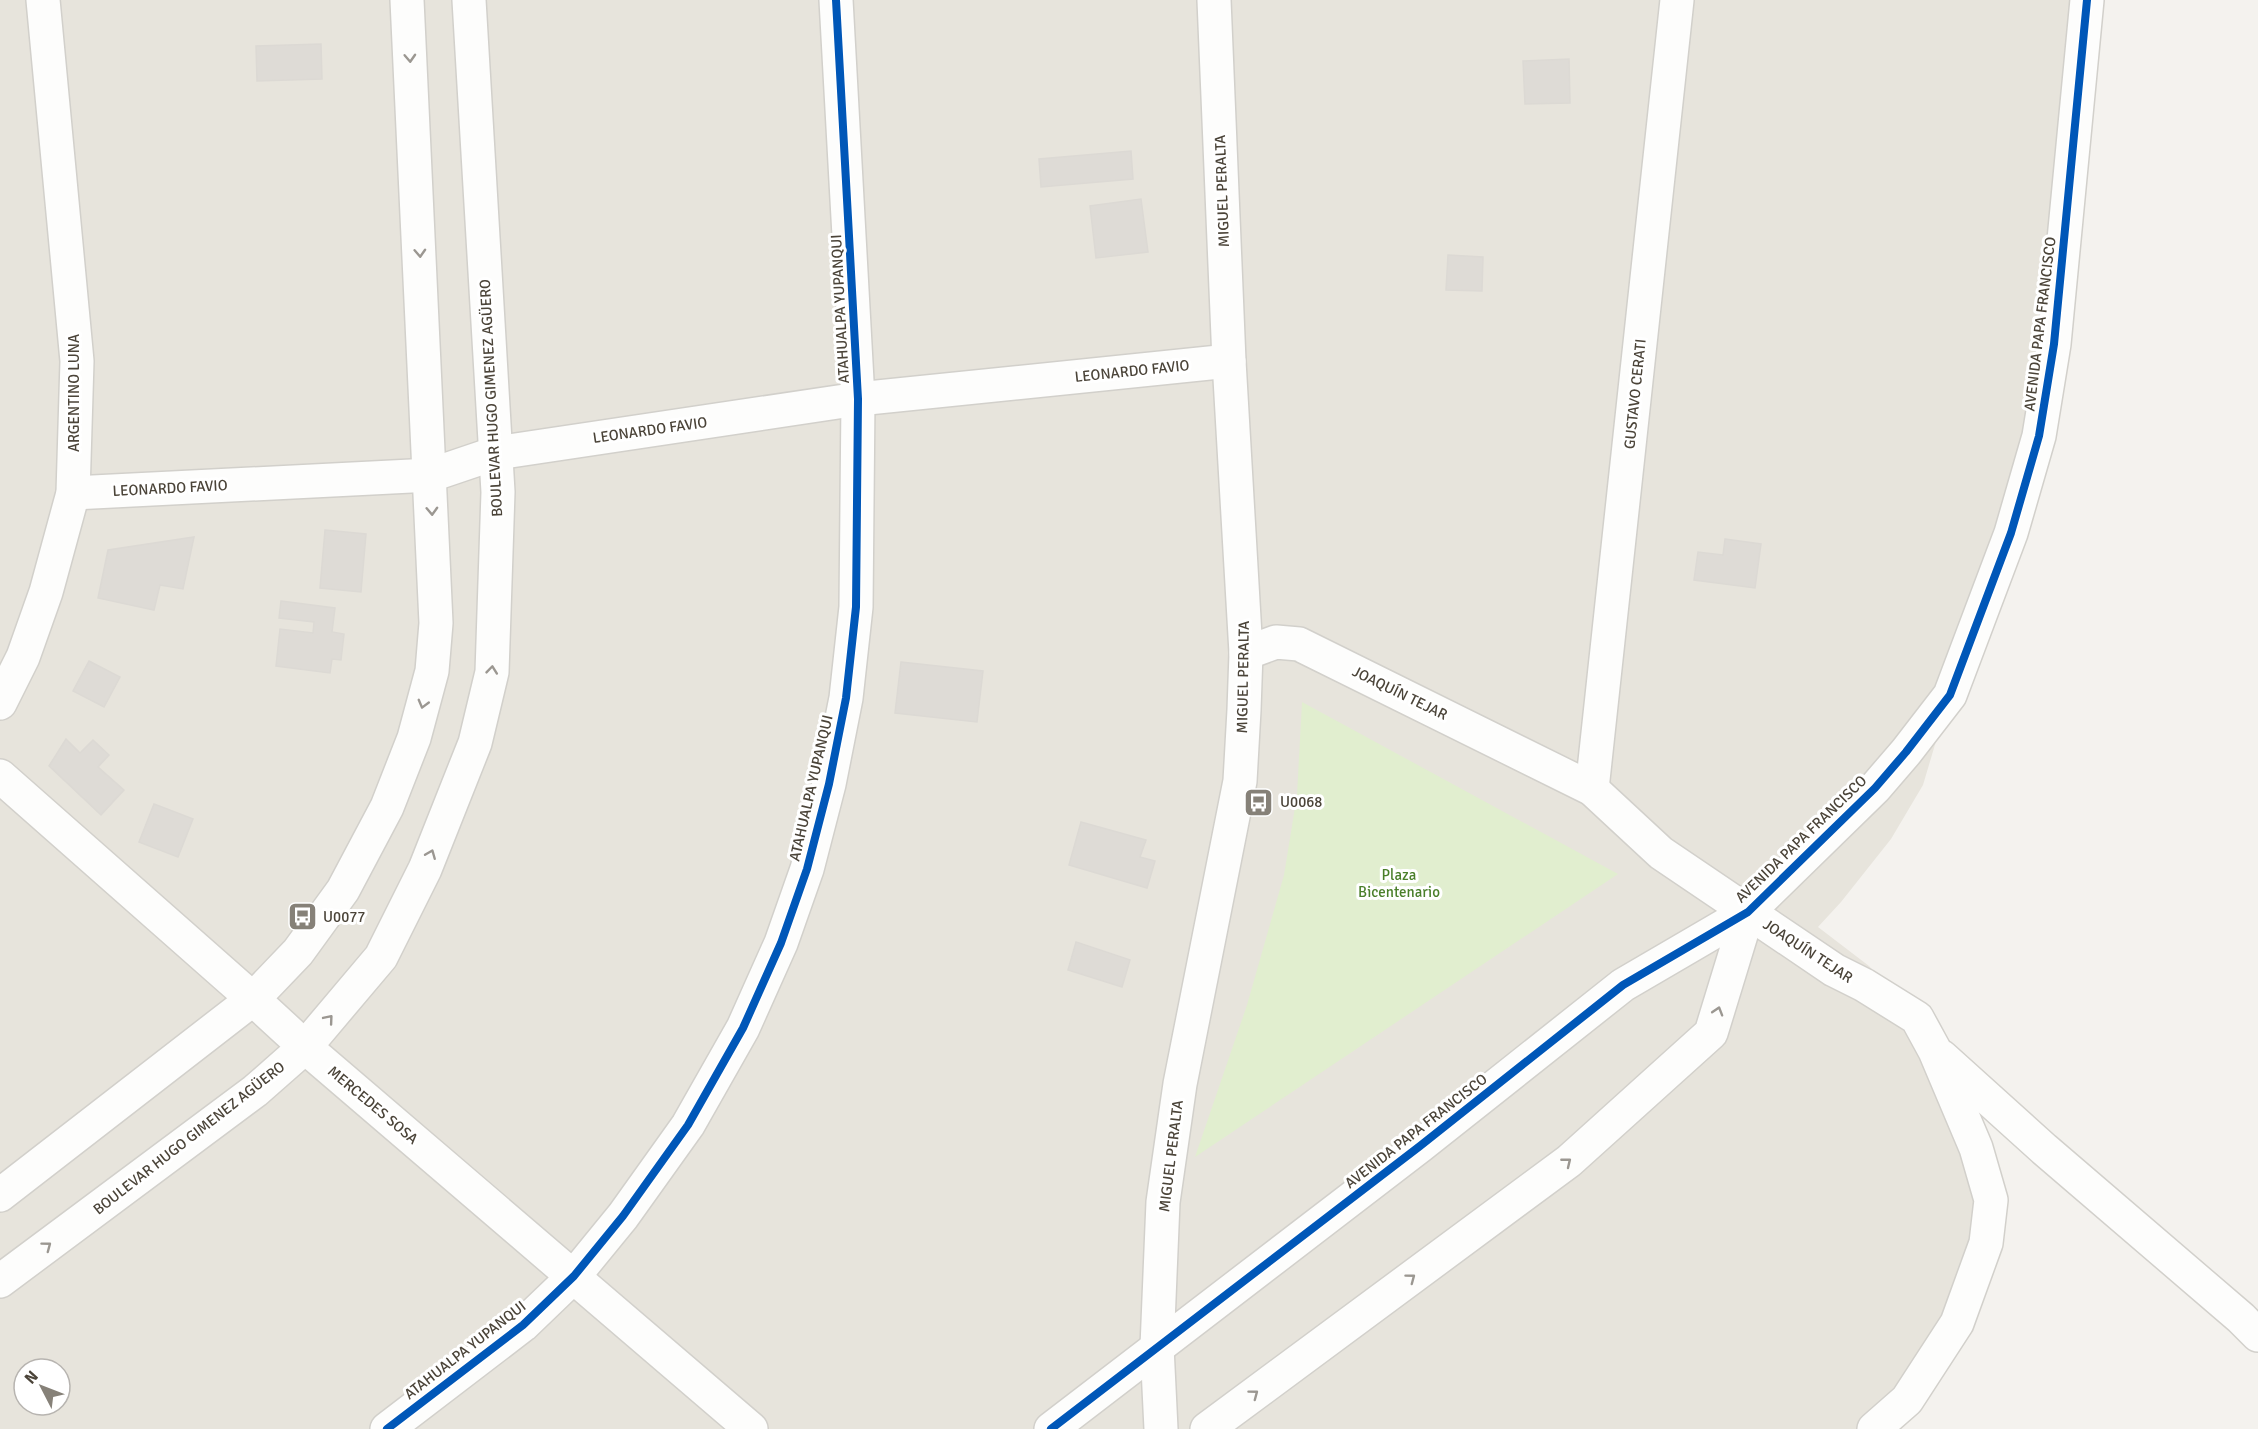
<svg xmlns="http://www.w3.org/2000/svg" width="2258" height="1429" viewBox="0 0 2258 1429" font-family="Signika,sans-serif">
	<rect width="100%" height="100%" fill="#f4f2ee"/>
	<!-- residential -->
	<path fill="#e7e4dc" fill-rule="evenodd" d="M0 0H2087L2054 344 1923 785 1891 839 1841 902 1818 927 1869 966 1917 1018 1935 1051 1986 1243 1874 1429H0ZM24 1369H60V1405H24Z"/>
	<!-- green -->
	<polygon fill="#e1eecf" points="1302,702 1618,874 1195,1157 1247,1005 1284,875 1297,795"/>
	<!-- building -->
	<g fill="#dedbd6" stroke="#dcd9d4" stroke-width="1.5">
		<polygon points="321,44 322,79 257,81 256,46"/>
		<polygon points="1569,59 1570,103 1525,104 1523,61"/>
		<polygon points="1131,151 1133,179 1041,187 1039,159"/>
		<polygon points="1141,199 1148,252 1096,258 1090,206"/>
		<polygon points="1448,255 1483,257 1482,291 1446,290"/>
		<polygon points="325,530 366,534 361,592 320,588"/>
		<polygon points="194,537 183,589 160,585 154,610 98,598 108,550"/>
		<polygon points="1725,539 1761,544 1755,588 1694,580 1698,552 1723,555"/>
		<polygon points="281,601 335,608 332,632 344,634 341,660 332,659 330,673 276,666 280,629 313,633 314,622 279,618"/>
		<polygon points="89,661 120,677 104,707 73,691"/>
		<polygon points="901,662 983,671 977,722 895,713"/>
		<polygon points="66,739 80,753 93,740 109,755 98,767 124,790 101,815 49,766"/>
		<polygon points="154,804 193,819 178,857 139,842"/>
		<polygon points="1081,822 1146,840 1140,857 1155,861 1147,888 1069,865"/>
		<polygon points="1076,942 1130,960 1122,987 1068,970"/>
	</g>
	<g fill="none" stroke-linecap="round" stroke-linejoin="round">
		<defs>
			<g id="minor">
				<polyline points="73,493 431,475 496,453 858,399 1229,361"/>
				<polyline points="1246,653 1276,642 1299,644 1592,789 1661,853 1834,970 1864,985 1917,1018 1935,1051 1976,1148 1991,1200 1986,1243 1957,1323 1907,1400 1874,1429"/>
				<polyline points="0,703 23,657 46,592 73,493 77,361 43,0"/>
				<polyline points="0,776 253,999 305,1047 751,1429"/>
				<polyline points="1592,789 1677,0"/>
				<polyline points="1942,1057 2044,1149 2241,1318 2258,1335"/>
				<polyline points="0,1195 253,999 298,952 343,890 387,807 414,738 432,671 436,623 407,0"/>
				<polyline points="0,1281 255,1091 305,1047 381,957 425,869 475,743 492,672 498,492 469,0"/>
				<polyline points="387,1429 523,1325 574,1276 623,1216 688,1125 743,1028 781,943 807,869 829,784 846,698 856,607 858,399 836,0"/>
				<polyline points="1051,1429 1420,1146 1623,985 1748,912 1875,788 1906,752 1950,695 2011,533 2039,436 2054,344 2087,0"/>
				<polyline points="1161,1429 1157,1347 1163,1202 1180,1084 1240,781 1244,710 1246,653 1229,361 1214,0"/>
				<polyline points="1207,1429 1569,1161 1711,1033 1748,912"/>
			</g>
		</defs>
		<!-- minor casing -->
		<use href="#minor" stroke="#d2d0cb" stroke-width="36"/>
		<!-- minor -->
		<use href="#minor" stroke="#fdfdfc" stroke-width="33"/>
		<defs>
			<g id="cycleway">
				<polyline points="387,1429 523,1325 574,1276 623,1216 688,1125 743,1028 781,943 807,869 829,784 846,698 856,607 858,399 836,0"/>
				<polyline points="1051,1429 1420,1146 1623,985 1748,912 1875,788 1906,752 1950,695 2011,533 2039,436 2054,344 2087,0"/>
			</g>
		</defs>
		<!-- cycleway casing -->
		<use href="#cycleway" stroke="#fff" stroke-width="11"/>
		<!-- cycleway -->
		<use href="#cycleway" stroke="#0057b8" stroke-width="8"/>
	</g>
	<!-- one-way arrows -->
	<defs><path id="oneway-chevron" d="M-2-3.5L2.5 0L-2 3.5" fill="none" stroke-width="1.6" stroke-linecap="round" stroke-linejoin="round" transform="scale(1.5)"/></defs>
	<g stroke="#9b9791">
		<use href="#oneway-chevron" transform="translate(410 58) rotate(87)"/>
		<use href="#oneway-chevron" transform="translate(420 253) rotate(87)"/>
		<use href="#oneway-chevron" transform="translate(432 511) rotate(88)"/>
		<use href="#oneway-chevron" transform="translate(492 670) rotate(-84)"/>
		<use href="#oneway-chevron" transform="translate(423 704) rotate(105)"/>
		<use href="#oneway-chevron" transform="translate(431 854) rotate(-68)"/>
		<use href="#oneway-chevron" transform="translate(1718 1011) rotate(-73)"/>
		<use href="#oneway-chevron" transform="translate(329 1019) rotate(-50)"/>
		<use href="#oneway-chevron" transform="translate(1567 1162) rotate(-39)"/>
		<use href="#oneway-chevron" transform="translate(47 1246) rotate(-37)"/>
		<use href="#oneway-chevron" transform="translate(1411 1278) rotate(-37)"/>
		<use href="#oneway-chevron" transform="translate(1254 1394) rotate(-37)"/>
	</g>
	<!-- icons -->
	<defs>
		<symbol id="bus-square" viewBox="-11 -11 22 22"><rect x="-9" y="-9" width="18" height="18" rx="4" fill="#868178" stroke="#fff"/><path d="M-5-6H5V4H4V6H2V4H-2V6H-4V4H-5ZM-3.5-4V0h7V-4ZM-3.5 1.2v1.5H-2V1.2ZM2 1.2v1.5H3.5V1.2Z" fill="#fff"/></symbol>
	</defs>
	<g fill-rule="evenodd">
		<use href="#bus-square" x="1242" y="786" width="33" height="33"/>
		<use href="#bus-square" x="286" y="900" width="33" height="33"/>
	</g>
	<g text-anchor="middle" stroke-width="6" stroke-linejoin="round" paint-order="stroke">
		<!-- street labels -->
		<g font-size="15" fill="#4b4439" stroke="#fff">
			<text transform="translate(1222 191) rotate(-92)" y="5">MIGUEL PERALTA</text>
			<text transform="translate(840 309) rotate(-93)" y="5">ATAHUALPA YUPANQUI</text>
			<text transform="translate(2040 324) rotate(-83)" y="5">AVENIDA PAPA FRANCISCO</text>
			<text transform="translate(1132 371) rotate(-6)" y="5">LEONARDO FAVIO</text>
			<text transform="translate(74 393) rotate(-90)" y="5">ARGENTINO LUNA</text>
			<text transform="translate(1635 394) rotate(-84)" y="5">GUSTAVO CERATI</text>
			<text transform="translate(491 398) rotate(-93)" y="5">BOULEVAR HUGO GIMENEZ AGÜERO</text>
			<text transform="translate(650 430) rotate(-8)" y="5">LEONARDO FAVIO</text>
			<text transform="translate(170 488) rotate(-3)" y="5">LEONARDO FAVIO</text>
			<text transform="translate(1243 677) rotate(-89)" y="5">MIGUEL PERALTA</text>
			<text transform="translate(1400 693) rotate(26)" y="5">JOAQUÍN TEJAR</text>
			<text transform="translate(811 788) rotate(-77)" y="5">ATAHUALPA YUPANQUI</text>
			<text transform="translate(1801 839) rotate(-44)" y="5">AVENIDA PAPA FRANCISCO</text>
			<text transform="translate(1808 951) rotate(33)" y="5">JOAQUÍN TEJAR</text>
			<text transform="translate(373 1105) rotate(40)" y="5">MERCEDES SOSA</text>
			<text transform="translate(1416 1131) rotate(-38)" y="5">AVENIDA PAPA FRANCISCO</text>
			<text transform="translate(189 1138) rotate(-38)" y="5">BOULEVAR HUGO GIMENEZ AGÜERO</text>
			<text transform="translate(1171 1156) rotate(-83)" y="5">MIGUEL PERALTA</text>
			<text transform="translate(465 1350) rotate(-38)" y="5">ATAHUALPA YUPANQUI</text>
		</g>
		<!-- poi labels -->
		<g font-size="15" fill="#4b4439" stroke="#fff" text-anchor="start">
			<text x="1280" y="807">U0068</text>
			<text x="323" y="922">U0077</text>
		</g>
		<!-- park labels -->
		<g font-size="15" fill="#4a7f2a" stroke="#fff">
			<text x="1399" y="880">Plaza<tspan x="1399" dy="17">Bicentenario</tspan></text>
		</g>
	</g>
	<!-- north arrow -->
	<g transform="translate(42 1387) rotate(312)"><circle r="28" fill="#ffffff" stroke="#b7b4b0" stroke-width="1.5"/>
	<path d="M0-4.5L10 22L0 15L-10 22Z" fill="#868178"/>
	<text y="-9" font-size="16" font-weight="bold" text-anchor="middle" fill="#4b4439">N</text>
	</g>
</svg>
